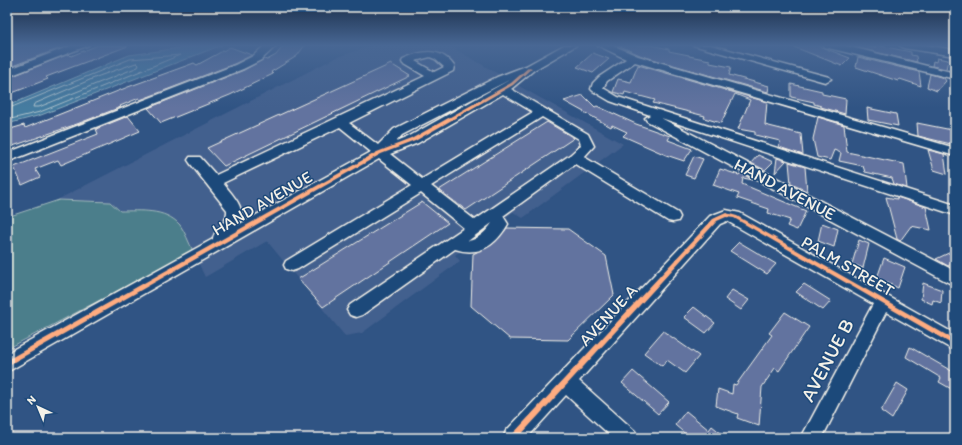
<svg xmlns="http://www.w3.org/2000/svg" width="962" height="445" viewBox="0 0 962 445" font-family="Itim,sans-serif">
	<rect width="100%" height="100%" fill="#305484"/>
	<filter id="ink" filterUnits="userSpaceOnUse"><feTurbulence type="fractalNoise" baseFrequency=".025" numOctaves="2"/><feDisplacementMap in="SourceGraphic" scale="8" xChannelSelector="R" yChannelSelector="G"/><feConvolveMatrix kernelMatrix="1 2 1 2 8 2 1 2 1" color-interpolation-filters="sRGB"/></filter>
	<g filter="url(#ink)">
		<!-- built -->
		<g fill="#43608e">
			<polygon points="374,45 448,45 500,75 396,127 372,152 193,252 180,225 155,212 119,211 49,204 335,58"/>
			<polygon points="517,85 623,144 523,218 513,212 455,255 460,261 362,333 345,336 267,241 205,277 198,262 384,155 421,142"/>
		</g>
		<!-- green -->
		<path fill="#4b7e8b" stroke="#a0b8ba" d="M59 200 110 202 120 211C140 211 165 208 180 225 185 232 189 243 193 251L7 349V217Z"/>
		<!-- water -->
		<polygon fill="#447ca0" stroke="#8aabbd" points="202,45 222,45 41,115 7,124 7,106 129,55"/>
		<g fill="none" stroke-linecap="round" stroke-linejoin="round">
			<!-- shore -->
			<g stroke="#aec2cb" stroke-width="1">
				<polygon points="137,63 139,65 138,67 39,107 33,107 34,104 99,76"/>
				<polyline points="7,109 130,59 180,55 40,112 7,120"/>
			</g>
		</g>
		<!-- building -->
		<g fill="#62739f" stroke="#f4f1e8">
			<polygon points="7,45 56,45 60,48 7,68"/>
			<polygon points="98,45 128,46 46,77 48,79 7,95 7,78 69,54 71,56"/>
			<polygon points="284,45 305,45 297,56 271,72 273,74 230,95 161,123 148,108 244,70 264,59 267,60 276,55"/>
			<polygon points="618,45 651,45 669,49 669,51 689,55 689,56 710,60 710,63 731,67 729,75 769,86 768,92 642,56"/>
			<polygon points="789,45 816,45 850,58 842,66"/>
			<polygon points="860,45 875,48 876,45 911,52 911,55 916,56 917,62 859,48"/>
			<polygon points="230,47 252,55 234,64 140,100 139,98 120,106 121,107 77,124 7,148 7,130 24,125 25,128 128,87 194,63 197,65"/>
			<polygon points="593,53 609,59 593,73 577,67"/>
			<polygon points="858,57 919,72 921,86 900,79 898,81 856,67"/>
			<polygon points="937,58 948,60 946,69 932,66 933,61 936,62"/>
			<polygon points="391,64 410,76 224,166 207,148"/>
			<polygon points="638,65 767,102 765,125 801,134 803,155 779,147 780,141 755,135 755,132 738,129 750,100 735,94 721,123 704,118 705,116 653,103 655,100 625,92 624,95 613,92 618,79 631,82"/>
			<polygon points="930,74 944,78 946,81 937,91 927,87"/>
			<polygon points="791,84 822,91 822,94 846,99 845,114 821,107 821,106 814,104 814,102 791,97"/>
			<polygon points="583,95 595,107 597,106 636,124 670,136 668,140 692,149 684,161 666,155 623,136 627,132 612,125 611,127 564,101"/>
			<polygon points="867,108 896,114 898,126 868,120"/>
			<polygon points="128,116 140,131 61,165 58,160 35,169 40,177 22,185 14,167 98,134 96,129"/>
			<polygon points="818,117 844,125 847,152 904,164 907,188 894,184 892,178 865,172 863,166 839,161 841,153 834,150 830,160 817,157 813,139"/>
			<polygon points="547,122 574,138 466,210 439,190"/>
			<polygon points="917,123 952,130 955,145 918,136"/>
			<polygon points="928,150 944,154 947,174 934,170"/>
			<polygon points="758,155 773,162 765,170 751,163"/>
			<polygon points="694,156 703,159 694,178 685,175"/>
			<polygon points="777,158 786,161 775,173"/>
			<polygon points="789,162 805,167 807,191 791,184"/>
			<polygon points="720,169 739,175 741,173 753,180 743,178 742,184 806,211 797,230 787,226 790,220 768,213 769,209 737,198 739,194 713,185"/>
			<polygon points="886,197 897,199 897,197 926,207 931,230 911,226 900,241 897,239"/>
			<polygon points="422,202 448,223 323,307 298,279"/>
			<polygon points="822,223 838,229 834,247 818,241"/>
			<polygon points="507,228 568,229 606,256 614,295 568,340 510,339 471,306 473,254 493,244"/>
			<polygon points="859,240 869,244 863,268 852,264"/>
			<polygon points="739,242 776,264 767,274 730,251"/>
			<polygon points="955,250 955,262 948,266 936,259"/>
			<polygon points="884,258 905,267 898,288 877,278"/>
			<polygon points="923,283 942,290 941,303 933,300 932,304 921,299"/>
			<polygon points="804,284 831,301 823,310 796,292"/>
			<polygon points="732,290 749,300 741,310 725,299"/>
			<polygon points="694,307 715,323 706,333 684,317"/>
			<polygon points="785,312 809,327 779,371 775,368 762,387 759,426 737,418 738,414 716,406 718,389 732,394 733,384 736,385 772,335 769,333"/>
			<polygon points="663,331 699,356 685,373 667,360 662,366 644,353"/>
			<polygon points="910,347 955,373 955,391 939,382 941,378 906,357"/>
			<polygon points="633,371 669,402 658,414 622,383"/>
			<polygon points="897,383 908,390 892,419 881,411"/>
			<polygon points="686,411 709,430 712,426 727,438 690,438 675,425"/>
		</g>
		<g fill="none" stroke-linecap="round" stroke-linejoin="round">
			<defs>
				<g id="minor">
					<polygon points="73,45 89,45 7,77 7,70"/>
					<polygon points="265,45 277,45 261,60 243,69 7,162 7,153 235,65 253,56"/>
					<path d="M564 45H577L534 70 511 89 588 134 594 146 584 157 678 213 680 217 678 221 673 222 668 221 575 164 503 216 508 224C496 245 480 257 455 249L362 315 356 317 350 315 347 310 350 305 464 228 421 193 298 269 292 271 286 269 284 265 286 261 412 185 379 159 7 372V353L213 239C214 228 228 225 227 210L190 163 188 160 190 157H200L216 175 425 76 403 63 402 61 403 59C422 50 441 47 454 66L453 71 349 123 378 145 394 129 497 77 526 66ZM430 57 435 59 444 67 434 72 415 61ZM511 79 408 137 396 142 402 135ZM503 94 533 112 422 179 390 154 418 143ZM542 117 579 139 581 145 570 155 475 220 431 186ZM340 127 371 152 238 225C248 209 233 196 223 183ZM492 223C487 231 477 240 468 241Z"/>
					<polygon points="597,45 612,45 638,56 955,148 955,156 635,62 607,81 603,88 618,97 955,205 955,215 661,118 955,271 955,286 647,121 645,118 650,115 610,101 593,91 591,89 593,83 599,77 626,59"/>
					<polygon points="693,45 711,45 829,77 831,79 825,82"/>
					<polygon points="824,45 843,45 955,73 955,79 825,47"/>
					<polygon points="899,45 926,45 955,50 955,56 904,48"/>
					<polygon points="726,210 740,213 955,334 955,351 886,312 822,438 801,438 873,304 727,221 720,224 579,381 635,431 638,438 613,438 566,395 527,438 503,438 506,431 710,216"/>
				</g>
			</defs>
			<!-- minor casing -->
			<use href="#minor" stroke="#f4f1e8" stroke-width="3"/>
			<!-- minor -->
			<use href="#minor" fill="#1f4a7a" fill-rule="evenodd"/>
			<defs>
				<g id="cycleway">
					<polygon points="529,67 532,68 513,85 415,141 381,154 7,366 7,360 377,152 411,139 511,83"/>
					<polygon points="726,213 737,216 955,340 955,346 734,218 726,217 717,221 518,438 510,438 511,436 713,219"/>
				</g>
			</defs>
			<!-- cycleway casing -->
			<use href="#cycleway" stroke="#1f4a7a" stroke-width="3"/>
			<!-- cycleway -->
			<use href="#cycleway" fill="#ffac80" fill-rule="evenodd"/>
		</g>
	</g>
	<!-- sky -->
	<linearGradient id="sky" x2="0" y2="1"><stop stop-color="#1a2e49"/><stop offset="0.42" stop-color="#486794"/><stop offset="1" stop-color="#486794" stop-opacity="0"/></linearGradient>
	<rect width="962" height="108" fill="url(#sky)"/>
	<g text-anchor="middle" stroke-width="3" stroke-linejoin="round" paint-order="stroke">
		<!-- street labels -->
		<g font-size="17" fill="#f4f1e8" stroke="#1f4a7a">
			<text transform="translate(785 189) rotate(28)" y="6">HAND AVENUE</text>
			<text transform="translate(262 203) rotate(-30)" y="6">HAND AVENUE</text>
			<text transform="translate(848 266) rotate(30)" y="6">PALM STREET</text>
			<text transform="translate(608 315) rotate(-47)" y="6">AVENUE A</text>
		</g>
		<!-- near-street labels -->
		<g font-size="20" fill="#f4f1e8" stroke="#1f4a7a">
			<text transform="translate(827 360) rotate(-62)" y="7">AVENUE B</text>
		</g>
	</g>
	<!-- margin -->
	<rect width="962" height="445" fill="none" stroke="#1f4a7a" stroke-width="24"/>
	<rect x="12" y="12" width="938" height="421" fill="none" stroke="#f4f1e8" stroke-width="1.5" filter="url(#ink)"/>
	<!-- north arrow -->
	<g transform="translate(38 407) rotate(316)" stroke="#1f4a7a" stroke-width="3" paint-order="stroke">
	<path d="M0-3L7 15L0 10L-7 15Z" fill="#f4f1e8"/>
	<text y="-6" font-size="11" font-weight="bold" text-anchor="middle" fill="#f4f1e8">N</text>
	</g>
</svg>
